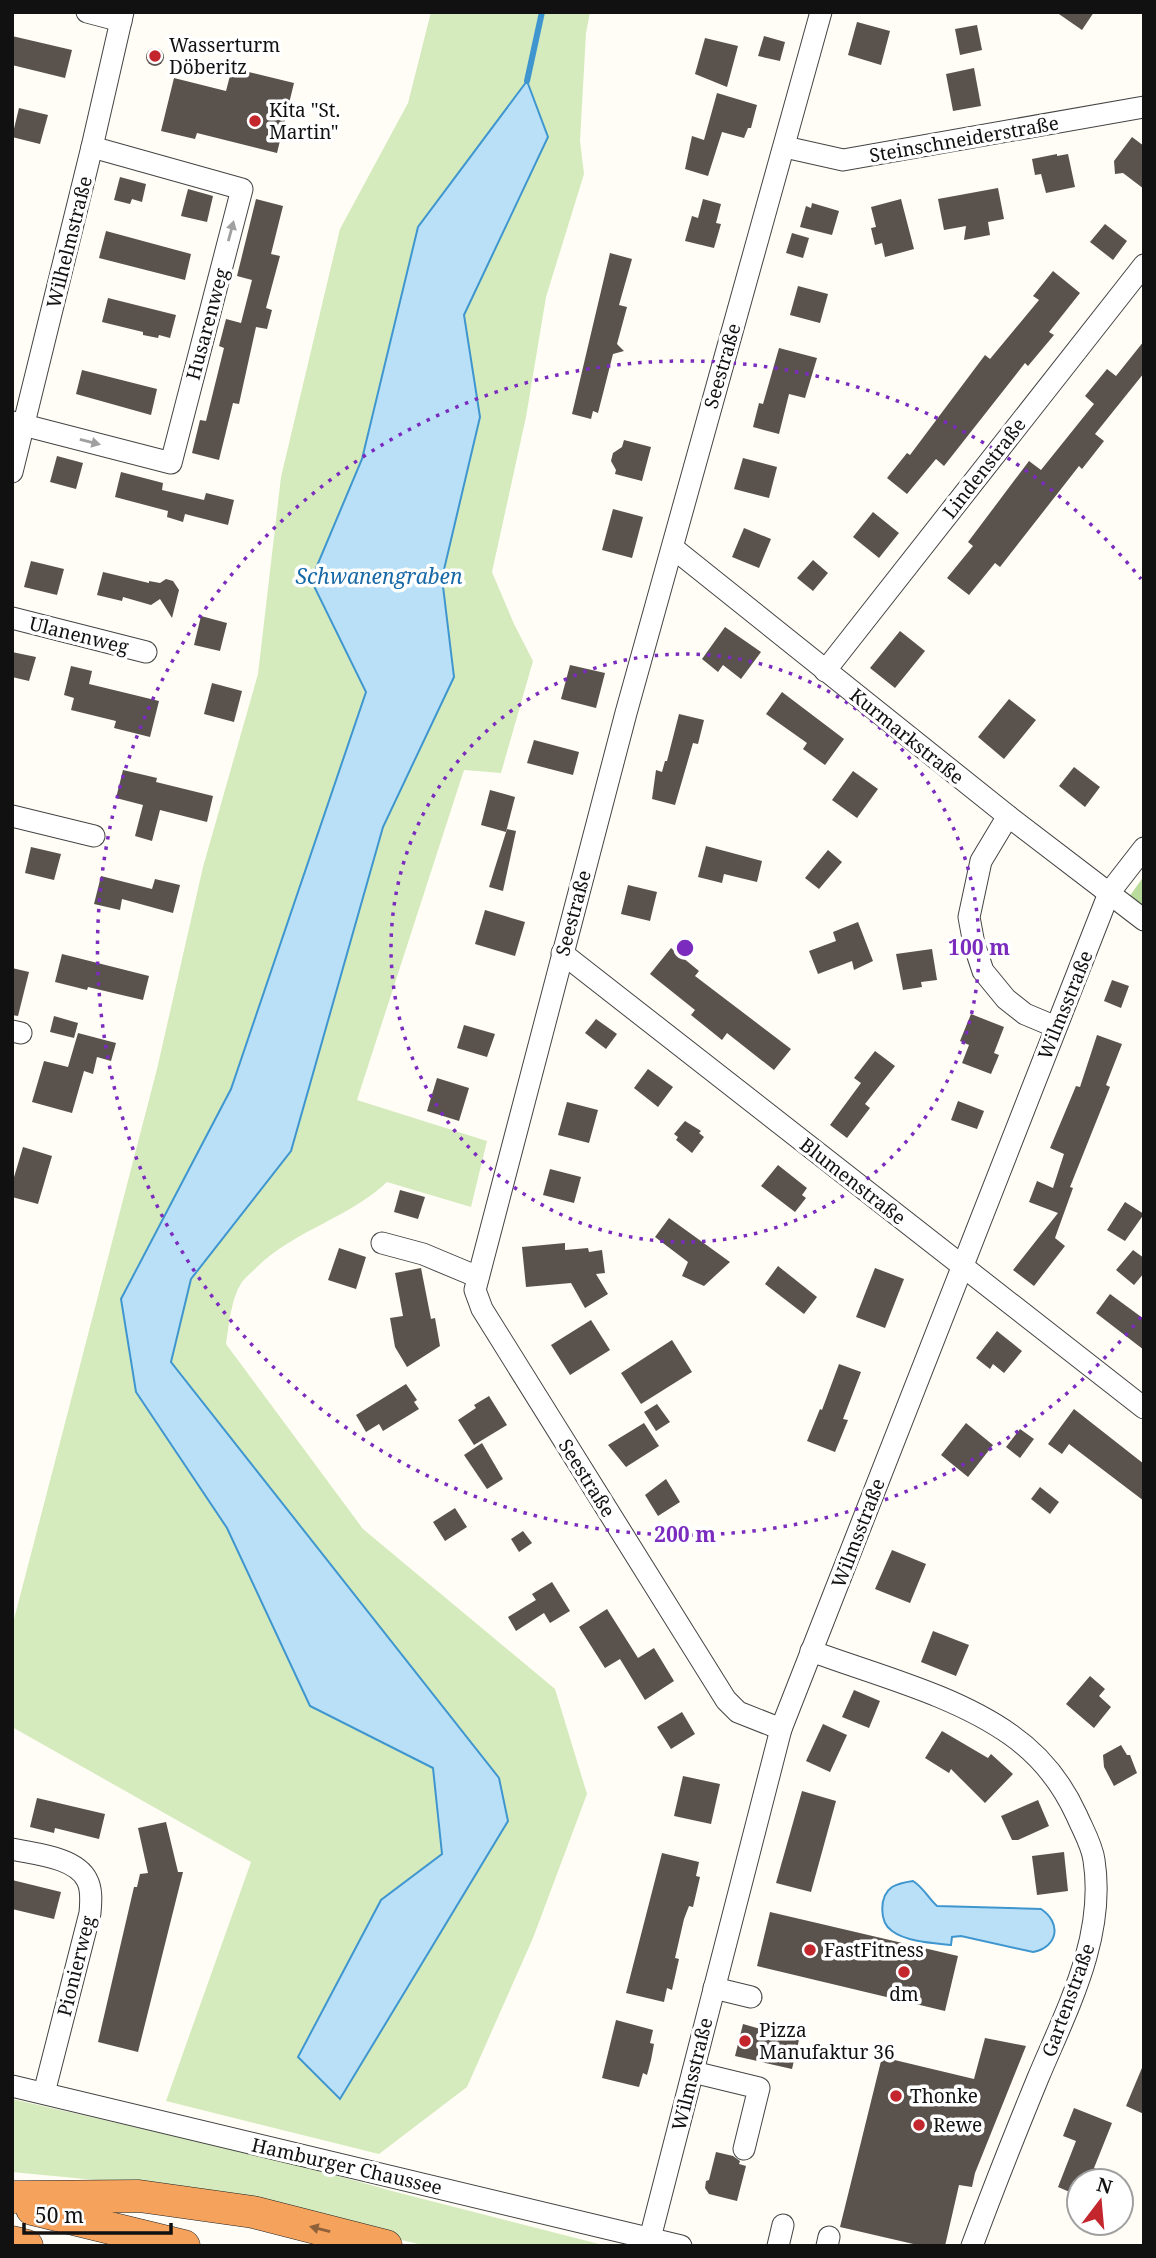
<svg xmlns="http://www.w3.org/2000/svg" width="1156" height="2258" viewBox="0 0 1156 2258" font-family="'Noto Serif',serif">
	<rect width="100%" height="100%" fill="#fffdf5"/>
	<!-- green -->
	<g fill="#d5ebbd" fill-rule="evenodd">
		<path d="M431 12H590L586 33 580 141 584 174 546 297 526 417 492 572 514 624 533 661 501 773 464 770 357 1100 487 1141 471 1207 387 1182C349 1218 295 1230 257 1267 252 1272 246 1277 242 1282 231 1298 229 1326 226 1344L363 1529 555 1689 587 1794 533 1938 467 2087 379 2154 166 2101 251 1862 12 1727V1627L157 1069 203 867 258 674 281 477 340 229 408 103ZM548 137 464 315 480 417 442 578 454 677 383 827 291 1151 191 1279 170 1362 508 1821 381 1900 442 1854 433 1768 310 1706 227 1528 136 1392 121 1299 231 1089 366 691 311 580 362 459 418 227Z"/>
		<polygon points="12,2099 296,2164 392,2191 603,2245 426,2246 272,2208 158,2186 12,2172"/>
	</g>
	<!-- forest -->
	<polygon fill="#b9dc9c" points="1144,876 1144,908 1129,897"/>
	<!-- water -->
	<g fill="#b9e0f7" stroke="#3f96cf" stroke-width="2">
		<polygon points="527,81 548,137 464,315 480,417 442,578 454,677 383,827 291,1151 191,1279 171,1362 499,1778 508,1821 340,2099 298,2057 381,1900 442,1854 433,1768 310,1706 227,1528 136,1392 121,1299 231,1089 366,692 311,580 362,459 418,227"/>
		<path d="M913 1881C924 1888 928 1898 937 1906L1041 1909C1062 1923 1058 1947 1033 1952L961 1936 952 1937 951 1945C933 1943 907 1942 892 1931 879 1922 879 1896 892 1887 899 1883 906 1882 913 1881Z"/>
	</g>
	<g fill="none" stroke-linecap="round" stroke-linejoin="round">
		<!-- stream -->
		<polyline stroke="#3f96cf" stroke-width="6" points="527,81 542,12"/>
	</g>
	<!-- building -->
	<g fill="#5a524d">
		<polygon points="1056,12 1094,12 1082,30"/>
		<polygon points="857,22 890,31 881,65 848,55"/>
		<polygon points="977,25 982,50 960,55 955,29"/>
		<polygon points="12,36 72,50 65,78 12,65"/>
		<polygon points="764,36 785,42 780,61 758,56"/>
		<polygon points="705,38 738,46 727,87 695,74"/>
		<circle cx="155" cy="57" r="9"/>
		<polygon points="232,68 294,83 277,153 197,133 195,139 161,131 174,78 226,91"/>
		<polygon points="974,68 981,106 953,111 946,74"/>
		<polygon points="717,93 757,105 751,128 748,128 744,138 722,132 708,176 685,169 692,136 704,140"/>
		<polygon points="19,108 48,115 40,144 12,137"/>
		<polygon points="1132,137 1144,146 1144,189 1123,173 1115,174 1114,161"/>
		<polygon points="1057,154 1057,156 1068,154 1075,187 1046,193 1041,174 1035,175 1032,159"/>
		<polygon points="120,177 146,184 142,202 132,199 130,204 114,200"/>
		<polygon points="998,188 1004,219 988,222 990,235 964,240 966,226 944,230 938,199"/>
		<polygon points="188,189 213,196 207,222 181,216"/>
		<polygon points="256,199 283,206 271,254 280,256 266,308 272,310 267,329 256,327 239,404 233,403 219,460 192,453 200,420 206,421 224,348 219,346 226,319 241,323 252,280 237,276"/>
		<polygon points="703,199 721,204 716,223 721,224 714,248 685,241 692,216 698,218"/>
		<polygon points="901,199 914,249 885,257 882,243 875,245 871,228 876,227 871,207"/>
		<polygon points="812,203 839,211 832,235 800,227 806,206 811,208"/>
		<polygon points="1105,224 1127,241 1113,260 1090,242"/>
		<polygon points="106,231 191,254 185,280 99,258"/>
		<polygon points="792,233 809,238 803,258 786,253"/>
		<polygon points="610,253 632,259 619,305 627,307 617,344 624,351 613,354 598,413 593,411 591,419 572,414"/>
		<polygon points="1053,271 1080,293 1049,332 1054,335 1028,366 1025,363 944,466 936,459 907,494 887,478 907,453 910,455 985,355 990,359 1039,300 1033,296"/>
		<polygon points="798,286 828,294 820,323 790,315"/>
		<polygon points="108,298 176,315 170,338 159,335 158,338 143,335 143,332 102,322"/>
		<polygon points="1144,341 1144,373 1095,434 1104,441 1082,469 1079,466 1000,567 995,563 969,595 947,578 973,546 968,542 1029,461 1041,470 1094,404 1085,396 1107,369 1116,376"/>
		<polygon points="779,348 817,358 805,398 789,394 779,434 753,427 759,403 763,404"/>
		<polygon points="82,370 157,389 151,415 76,394"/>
		<polygon points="624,440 651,447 642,481 615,474 616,470 611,461 613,453 622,447"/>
		<polygon points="57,456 83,463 76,489 50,482"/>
		<polygon points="743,458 777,467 769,498 734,489"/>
		<polygon points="121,472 163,483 162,490 204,500 206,493 234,500 228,525 185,514 183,522 167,517 168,511 115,497"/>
		<polygon points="613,509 643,517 632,558 602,550"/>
		<polygon points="873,512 899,533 879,558 853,537"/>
		<polygon points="744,528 771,539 759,568 732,557"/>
		<polygon points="813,560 828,573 813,591 797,578"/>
		<polygon points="31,561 64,569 57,595 24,587"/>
		<polygon points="103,572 149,583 149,581 160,583 166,579 173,581 179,590 172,618 160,599 151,605 123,597 122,601 97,595"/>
		<polygon points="201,616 227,623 220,651 194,645"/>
		<polygon points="725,627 761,652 741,679 723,665 718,672 702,659"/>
		<polygon points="900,631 925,651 895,688 870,668"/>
		<polygon points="12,652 36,657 29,681 12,677"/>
		<polygon points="570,665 605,673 596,708 561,699"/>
		<polygon points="71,666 92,671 89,684 159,701 150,737 114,728 116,721 71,710 74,698 64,695"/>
		<polygon points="212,683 242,691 234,722 204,714"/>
		<polygon points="782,692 844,739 825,765 803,749 807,743 766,714"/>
		<polygon points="1009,699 1036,720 1004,759 978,737"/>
		<polygon points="679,714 704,720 698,744 693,743 675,805 652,799 656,770 662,772 665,761 667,761"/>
		<polygon points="534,740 579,752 573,775 527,763"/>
		<polygon points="1074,767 1100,787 1085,807 1059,786"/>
		<polygon points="123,770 157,778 156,782 213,796 207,822 160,810 152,841 135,836 143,805 116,798"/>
		<polygon points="853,771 878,789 857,818 832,800"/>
		<polygon points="490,790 515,797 506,832 481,825"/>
		<polygon points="507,829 516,831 503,891 489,887"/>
		<polygon points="706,846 762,861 757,882 724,874 722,883 698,877"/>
		<polygon points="31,847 61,854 54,880 25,873"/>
		<polygon points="828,850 842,862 819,889 805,878"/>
		<polygon points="101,876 152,889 155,879 180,885 173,913 122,899 120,910 94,904"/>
		<polygon points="628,885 657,892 650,921 621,914"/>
		<polygon points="485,910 525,922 515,956 475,944"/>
		<polygon points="858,922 873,961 854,970 852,961 818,974 809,951 836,941 833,932"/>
		<polygon points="671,948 699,971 695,976 791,1049 774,1070 727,1033 722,1040 691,1015 695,1010 650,974"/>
		<polygon points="932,949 937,980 921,982 922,987 903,990 896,954"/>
		<polygon points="62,954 149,976 143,1000 88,987 87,990 55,982"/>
		<polygon points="12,968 29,972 18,1016 12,1015"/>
		<polygon points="1112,980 1129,986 1121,1008 1104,1001"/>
		<polygon points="971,1014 1004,1027 994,1053 999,1055 991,1074 962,1063 969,1045 960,1041"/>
		<polygon points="54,1016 78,1023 74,1038 50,1032"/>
		<polygon points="596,1019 617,1034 606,1049 585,1033"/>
		<polygon points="464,1025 495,1034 487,1057 457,1048"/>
		<polygon points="78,1033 116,1043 111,1061 97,1057 93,1074 84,1071 72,1113 32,1102 44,1061 68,1067"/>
		<polygon points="1097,1035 1122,1044 1106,1085 1110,1087 1070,1187 1073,1188 1055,1238 1065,1246 1034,1286 1013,1270 1058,1213 1029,1202 1037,1181 1053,1188 1064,1154 1050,1148 1076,1086 1080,1087"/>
		<polygon points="875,1051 895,1066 865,1104 870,1108 847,1138 830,1125 861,1083 854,1078"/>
		<polygon points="648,1069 673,1087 658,1107 634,1088"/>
		<polygon points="437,1078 469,1088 459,1121 427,1111"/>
		<polygon points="958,1101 984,1111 977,1129 951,1120"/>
		<polygon points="567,1102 598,1110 589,1143 558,1135"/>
		<polygon points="685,1121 701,1131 699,1133 704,1137 692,1153 676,1140 678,1137 674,1134"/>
		<polygon points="23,1147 52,1156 38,1204 12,1197 12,1184"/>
		<polygon points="778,1165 807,1188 802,1195 806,1198 795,1212 761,1186"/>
		<polygon points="550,1169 581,1177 574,1203 543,1195"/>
		<polygon points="400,1190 425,1197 418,1219 394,1212"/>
		<polygon points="1125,1202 1144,1214 1125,1241 1107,1230"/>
		<polygon points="669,1218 730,1262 704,1286 682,1276 688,1262 655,1237"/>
		<polygon points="565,1243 565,1250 588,1248 589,1252 602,1250 605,1273 596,1274 608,1294 585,1308 571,1283 526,1287 522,1247"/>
		<polygon points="339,1248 366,1257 356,1289 328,1280"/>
		<polygon points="1133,1250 1144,1258 1144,1273 1134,1285 1116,1270"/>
		<polygon points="778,1266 817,1297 804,1314 765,1284"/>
		<polygon points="421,1268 431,1319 435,1318 440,1346 407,1367 395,1347 390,1318 403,1316 395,1273"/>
		<polygon points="875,1268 904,1279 885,1328 856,1317"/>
		<polygon points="1110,1294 1144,1319 1144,1350 1096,1313"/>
		<polygon points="591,1320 610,1350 570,1375 551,1345"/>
		<polygon points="997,1331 1022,1351 1004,1373 993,1364 990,1369 976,1358"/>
		<polygon points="672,1340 692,1372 641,1404 621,1373"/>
		<polygon points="839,1364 861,1372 843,1419 848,1420 835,1452 807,1441 820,1409 822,1410"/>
		<polygon points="406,1384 417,1400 414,1402 419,1409 383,1431 379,1424 366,1432 356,1415"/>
		<polygon points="489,1396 507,1425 474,1445 458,1420 476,1408 474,1405"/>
		<polygon points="657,1404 670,1422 656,1431 644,1412"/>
		<polygon points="1074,1409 1144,1464 1144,1501 1069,1444 1062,1454 1048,1444"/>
		<polygon points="644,1423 659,1446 626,1467 608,1445"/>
		<polygon points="966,1423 993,1445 968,1477 941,1455"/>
		<polygon points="1020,1429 1034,1439 1020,1458 1006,1447"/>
		<polygon points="482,1443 503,1479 487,1489 464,1455"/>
		<polygon points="666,1479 680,1502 658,1516 645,1495"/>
		<polygon points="1040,1487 1059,1502 1050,1514 1031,1499"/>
		<polygon points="455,1508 467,1527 445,1541 433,1522"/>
		<polygon points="523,1531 532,1543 519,1552 511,1539"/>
		<polygon points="892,1550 926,1564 910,1603 875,1589"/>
		<polygon points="552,1582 570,1611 550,1623 544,1613 516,1631 508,1617 536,1600 532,1594"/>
		<polygon points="607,1609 638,1658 654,1648 674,1681 645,1700 620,1659 605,1668 579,1627"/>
		<polygon points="933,1631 969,1645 956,1676 921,1662"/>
		<polygon points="1090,1676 1105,1689 1099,1696 1111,1707 1094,1728 1066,1704"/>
		<polygon points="854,1690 880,1701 869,1728 842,1717"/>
		<polygon points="682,1712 695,1734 671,1749 657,1727"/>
		<polygon points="823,1724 847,1735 830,1772 806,1761"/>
		<polygon points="942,1731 988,1758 991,1754 1013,1774 985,1803 951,1769 949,1773 925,1758"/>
		<polygon points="1121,1745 1127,1755 1130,1755 1137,1773 1114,1786 1104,1767 1103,1755"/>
		<polygon points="683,1776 720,1784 711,1824 674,1816"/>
		<polygon points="802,1791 836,1801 811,1892 776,1883"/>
		<polygon points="37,1798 105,1814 99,1839 55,1828 54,1833 30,1827"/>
		<polygon points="1038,1800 1049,1826 1018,1840 1012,1840 1001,1816"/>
		<polygon points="166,1822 178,1872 183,1872 138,2052 98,2042 134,1887 137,1887 140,1874 148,1873 138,1828"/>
		<polygon points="1064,1852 1068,1891 1037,1895 1032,1856"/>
		<polygon points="662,1853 699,1862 696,1876 700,1877 693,1907 689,1906 684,1919 675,1958 679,1959 672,1990 667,1988 664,2002 626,1993"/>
		<polygon points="12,1880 61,1892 54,1919 12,1909"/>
		<polygon points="770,1912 958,1956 945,2011 757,1966"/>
		<polygon points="616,2020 653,2030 650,2043 654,2044 651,2060 647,2075 643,2073 639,2087 602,2078"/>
		<polygon points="743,2024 799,2040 792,2069 735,2056"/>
		<polygon points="985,2038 1026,2046 975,2173 972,2187 959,2185 945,2246 922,2246 840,2227 882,2057 974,2079"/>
		<polygon points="1144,2063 1144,2114 1126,2106"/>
		<polygon points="1074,2108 1112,2123 1094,2168 1124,2181 1079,2181 1079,2196 1058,2187 1076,2141 1063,2136"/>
		<polygon points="716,2152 733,2156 740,2161 739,2164 746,2166 737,2201 709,2194 705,2188 706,2181 709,2180"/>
	</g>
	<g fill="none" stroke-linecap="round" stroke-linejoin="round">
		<defs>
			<g id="minor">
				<polyline points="87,12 121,21"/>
				<polyline points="785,147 843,160 1144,107"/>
				<polyline points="12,422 171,463 242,189 92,147"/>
				<polyline points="12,472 92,147 123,12"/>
				<polyline points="673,548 1008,816 1144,920"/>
				<polyline points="12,618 146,652"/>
				<polyline points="825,671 1144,265"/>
				<polyline points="12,816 94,836"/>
				<polyline points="1008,816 981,861 969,917 974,944 983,971 1006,999 1025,1014 1056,1027"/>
				<polyline points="562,953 1144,1408"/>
				<polyline points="12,1031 21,1033"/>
				<polyline points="382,1243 423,1254 478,1277"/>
				<path d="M811 1651C876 1675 955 1695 1011 1735 1041 1756 1062 1783 1077 1816 1083 1830 1092 1845 1094 1860 1106 1937 1067 2009 1038 2078 1015 2134 993 2189 972 2246"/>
				<polyline points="781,1729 738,1712 726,1700 482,1309 475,1290 626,713 821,12"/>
				<path d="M12 1849C34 1854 76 1857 87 1880 92 1889 91 1902 90 1913L44 2093"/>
				<polyline points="714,1988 751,1997"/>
				<polyline points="693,2072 759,2088 744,2149"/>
				<polyline points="12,2086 681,2246"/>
				<polyline points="648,2246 781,1729 1109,893 1144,848"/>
				<polyline points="778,2246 783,2225"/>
				<polyline points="827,2246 829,2237"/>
			</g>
			<g id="highway">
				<polyline points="12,2197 139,2196 253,2212 386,2246"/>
				<polyline points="32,2209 184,2246"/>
				<polyline points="12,2242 27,2246"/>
			</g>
		</defs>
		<!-- minor casing -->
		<use href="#minor" stroke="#444" stroke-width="23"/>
		<!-- highway casing -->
		<use href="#highway" stroke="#222" stroke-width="33"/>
		<!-- minor -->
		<use href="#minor" stroke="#fff" stroke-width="21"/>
		<!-- highway -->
		<use href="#highway" stroke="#f5a25d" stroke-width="32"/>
	</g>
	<!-- one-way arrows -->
	<defs><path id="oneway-solid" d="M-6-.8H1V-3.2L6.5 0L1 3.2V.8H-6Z" transform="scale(1.75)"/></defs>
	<g fill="#a0a0a0">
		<use href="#oneway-solid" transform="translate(231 231) rotate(-75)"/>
		<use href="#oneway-solid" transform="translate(90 442) rotate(14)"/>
	</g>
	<use fill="#8e613b" href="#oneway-solid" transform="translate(320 2229) rotate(-166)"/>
	<!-- distance rings -->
	<g fill="none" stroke="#7b2cbf" stroke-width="3.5" stroke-dasharray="3.5 7">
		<circle cx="685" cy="948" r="294"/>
		<path d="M1141 1317A587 587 0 1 1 1141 579"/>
	</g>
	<!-- markers -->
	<g fill="#c4262e" stroke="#fff" stroke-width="2.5">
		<circle cx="155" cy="56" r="7"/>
		<circle cx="255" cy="121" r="7"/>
		<circle cx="810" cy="1950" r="7"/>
		<circle cx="904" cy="1972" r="7"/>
		<circle cx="745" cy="2041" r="7"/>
		<circle cx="896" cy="2096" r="7"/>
		<circle cx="919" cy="2125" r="7"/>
	</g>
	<g text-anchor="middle" stroke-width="7" stroke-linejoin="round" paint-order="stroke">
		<!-- poi labels -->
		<g font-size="19" fill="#111" stroke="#fff" text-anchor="start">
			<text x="169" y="52">Wasserturm<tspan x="169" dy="22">Döberitz</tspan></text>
			<text x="269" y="117">Kita "St.<tspan x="269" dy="22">Martin"</tspan></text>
			<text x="824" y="1957">FastFitness</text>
			<text x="904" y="2001" text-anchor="middle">dm</text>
			<text x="759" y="2037">Pizza<tspan x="759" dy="22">Manufaktur 36</tspan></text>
			<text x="910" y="2103">Thonke</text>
			<text x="933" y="2132">Rewe</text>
		</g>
		<!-- street labels -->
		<g font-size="19" fill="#111" stroke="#fff">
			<text transform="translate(964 139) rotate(-10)" y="7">Steinschneiderstraße</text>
			<text transform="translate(69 242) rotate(-76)" y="7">Wilhelmstraße</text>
			<text transform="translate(207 324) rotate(-75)" y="7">Husarenweg</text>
			<text transform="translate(722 366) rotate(-74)" y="7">Seestraße</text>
			<text transform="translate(984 468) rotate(-52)" y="7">Lindenstraße</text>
			<text transform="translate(79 635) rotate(14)" y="7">Ulanenweg</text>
			<text transform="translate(907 736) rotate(39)" y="7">Kurmarkstraße</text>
			<text transform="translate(573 913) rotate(-75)" y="7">Seestraße</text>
			<text transform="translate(1065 1005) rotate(-68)" y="7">Wilmsstraße</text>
			<text transform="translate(853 1181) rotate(38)" y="7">Blumenstraße</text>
			<text transform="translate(587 1478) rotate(58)" y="7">Seestraße</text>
			<text transform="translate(858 1533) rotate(-69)" y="7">Wilmsstraße</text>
			<text transform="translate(76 1966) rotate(-76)" y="7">Pionierweg</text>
			<text transform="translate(1068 2000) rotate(-70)" y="7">Gartenstraße</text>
			<text transform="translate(692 2074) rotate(-76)" y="7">Wilmsstraße</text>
			<text transform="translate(347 2166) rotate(13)" y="7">Hamburger Chaussee</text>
		</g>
		<!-- water labels -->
		<g font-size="21" font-style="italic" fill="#1768a6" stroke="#fff">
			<text x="379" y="584">Schwanengraben</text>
		</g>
	</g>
	<circle cx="685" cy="948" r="10" fill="#7b2cbf" stroke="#fff" stroke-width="3.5"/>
	<g font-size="21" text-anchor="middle" font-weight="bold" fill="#7b2cbf" stroke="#fff" stroke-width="7" stroke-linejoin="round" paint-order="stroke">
		<text x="979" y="955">100 m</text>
		<text x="685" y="1542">200 m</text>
	</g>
	<!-- border -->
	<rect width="1156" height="2258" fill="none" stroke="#111111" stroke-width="28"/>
	<!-- north arrow -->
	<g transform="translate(1100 2202) rotate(16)"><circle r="33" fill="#ffffff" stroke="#a0a0a0" stroke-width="2"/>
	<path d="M0-5L12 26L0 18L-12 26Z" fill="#c4262e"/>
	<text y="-10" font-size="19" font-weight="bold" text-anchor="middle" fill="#111111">N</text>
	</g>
	<!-- scale -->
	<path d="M24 2223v10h147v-10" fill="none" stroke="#111111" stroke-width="3.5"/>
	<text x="35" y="2223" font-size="21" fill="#111111" stroke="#ffffff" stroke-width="5" paint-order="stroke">50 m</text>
</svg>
